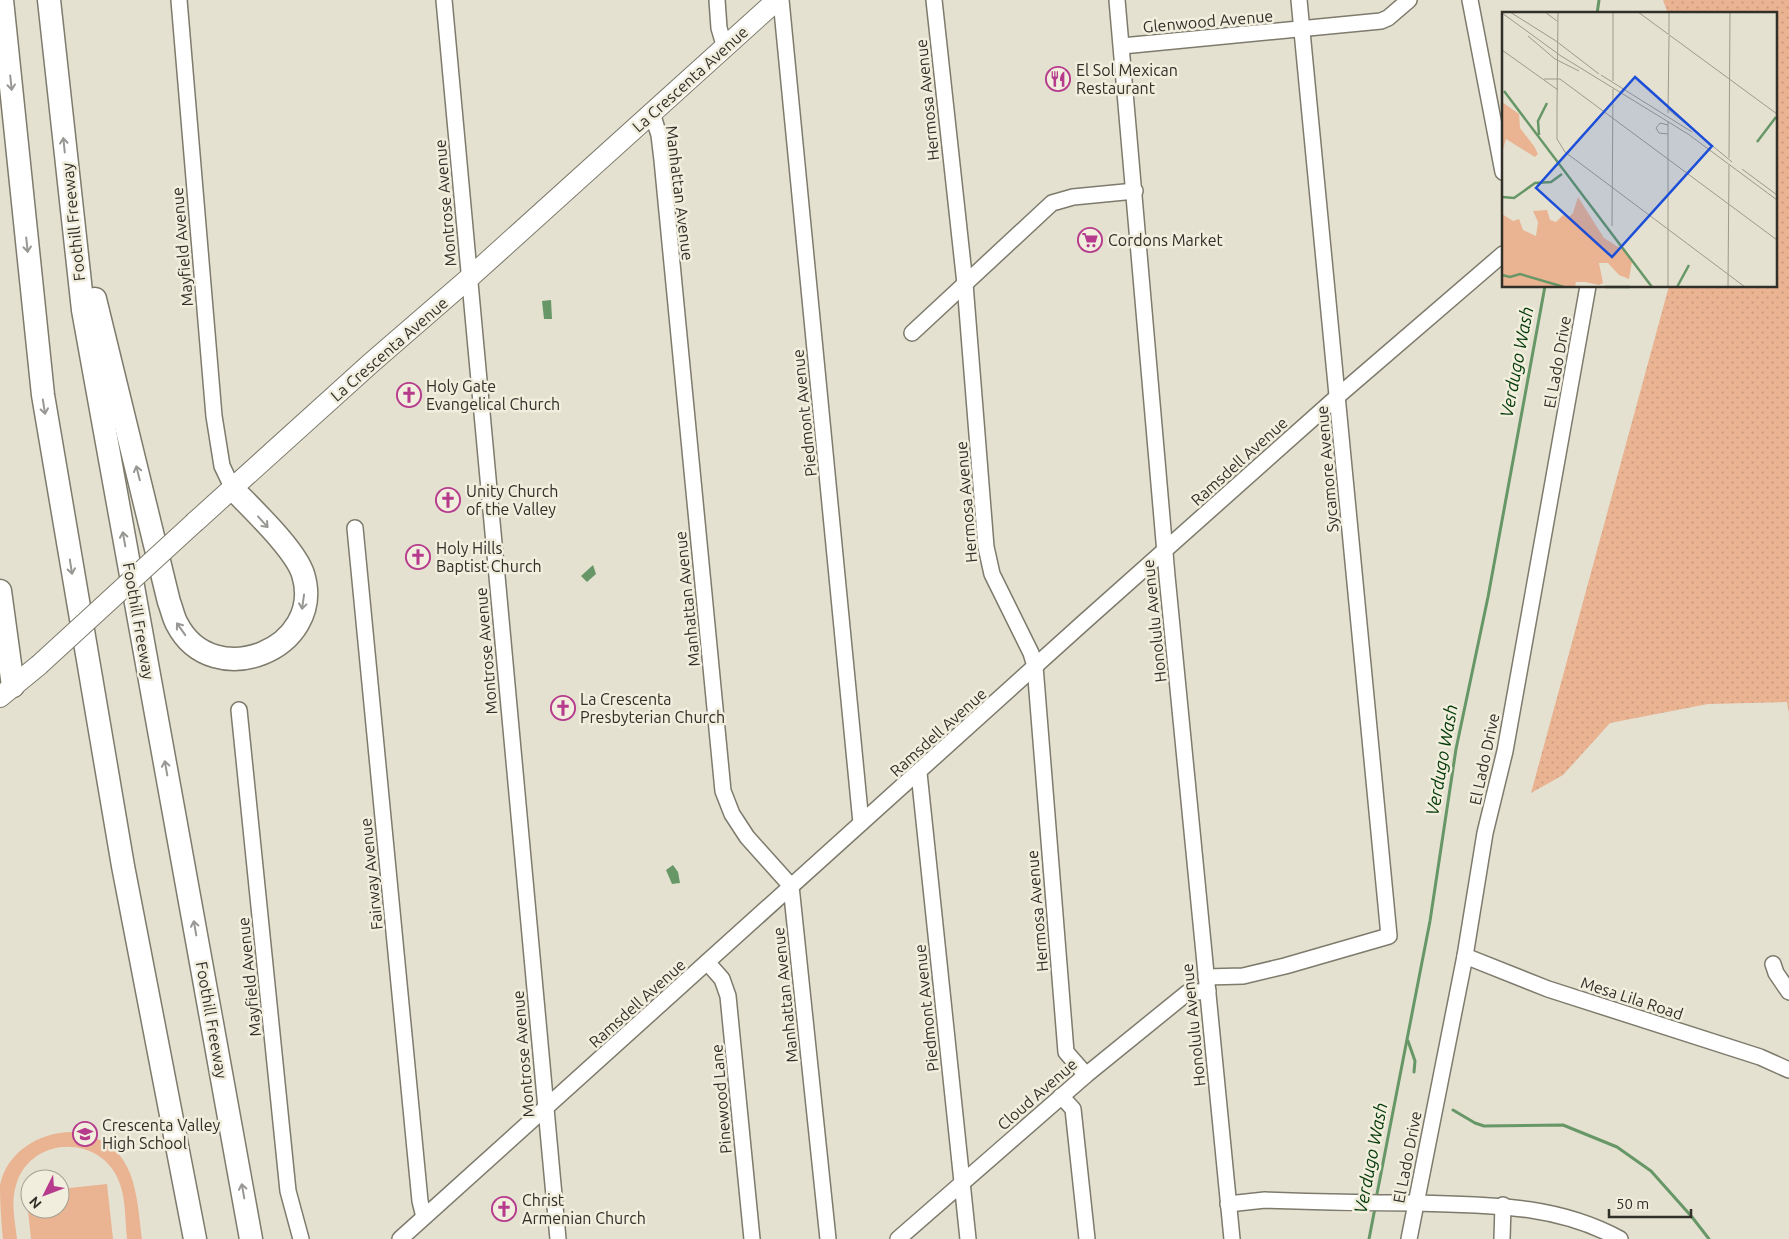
<svg xmlns="http://www.w3.org/2000/svg" width="1789" height="1239" viewBox="0 0 1789 1239" font-family="Ubuntu,sans-serif">
	<defs>
		<pattern id="grass-dots" width="8" height="8" patternUnits="userSpaceOnUse" patternTransform="scale(1.25)"><rect width="8" height="8" fill="#eab392"/><path d="M2 2h.1M6 6h.1" fill="none" stroke="#c99a7e" stroke-width="1.8" stroke-linecap="round"/></pattern>
	</defs>
	<rect width="100%" height="100%" fill="#e4e1d1"/>
	<!-- grass -->
	<polygon fill="url(#grass-dots)" points="1663,0 1789,0 1789,714 1787,702 1708,704 1610,723 1563,775 1531,793 1669,286 1775,286 1775,14 1668,14"/>
	<!-- pitch -->
	<g fill="#eab392">
		<path d="M72 1132C135 1141 136 1187 142 1239H127C125 1220 126 1196 118 1179 99 1135 33 1136 17 1182 10 1200 15 1221 17 1239H3C1 1222 0 1201 0 1185 7 1152 39 1132 72 1132Z"/>
		<polygon points="107,1184 113,1239 31,1239 26,1192 30,1192 30,1209 60,1209 60,1189"/>
	</g>
	<!-- water -->
	<g fill="#679766">
		<polygon points="551,300 552,319 544,319 542,301"/>
		<polygon points="593,565 596,574 587,582 581,576"/>
		<polygon points="673,865 678,872 680,883 672,884 666,870"/>
	</g>
	<g fill="none" stroke-linecap="round" stroke-linejoin="round">
		<!-- stream -->
		<g stroke="#679766" stroke-width="3">
			<polyline points="1597,14 1599,0"/>
			<polyline points="1408,1041 1415,1061 1414,1072"/>
			<polyline points="1453,1110 1475,1123 1484,1126 1563,1125 1617,1147 1651,1171 1692,1217 1709,1239"/>
			<polyline points="1376,1199 1430,921 1456,749 1488,597 1545,286"/>
			<polyline points="1369,1239 1375,1208"/>
		</g>
		<defs>
			<g id="minor">
				<polyline points="179,0 214,416 222,466 233,489"/>
				<polyline points="444,0 558,1239"/>
				<polyline points="717,0 719,28 725,48"/>
				<polyline points="781,0 861,823"/>
				<polyline points="934,0 965,284 986,547 992,574 1031,653 1035,666 1066,1052 1086,1075"/>
				<polyline points="1117,0 1167,576 1232,1239"/>
				<polyline points="1470,0 1503,172"/>
				<polyline points="1122,46 1381,21 1388,18 1409,0"/>
				<polyline points="652,113 659,135 662,160 723,791 732,814 747,837 791,886 828,1239"/>
				<polyline points="912,333 1052,203 1073,197 1135,191"/>
				<polyline points="355,528 420,1201 424,1217"/>
				<polyline points="239,710 288,1191 301,1239"/>
				<polyline points="919,773 968,1239"/>
				<polyline points="1465,956 1548,989 1760,1057 1789,1070"/>
				<polyline points="707,962 722,979 728,996 752,1239"/>
				<polyline points="1773,964 1776,973 1789,992"/>
				<polyline points="1206,977 1243,976 1285,966 1389,936 1299,0"/>
				<polyline points="1061,1096 1073,1109 1087,1239"/>
				<path d="M1228 1204 1265 1200C1315 1202 1366 1203 1417 1203 1488 1205 1556 1204 1620 1239"/>
				<polyline points="400,1239 1083,623 1338,396 1503,254"/>
				<polyline points="898,1239 1086,1075 1187,993 1208,991"/>
				<polyline points="1409,1239 1465,956 1485,833 1505,751 1588,286"/>
				<polyline points="1502,1239 1503,1205"/>
			</g>
			<g id="major">
				<polyline points="195,522 371,363 468,279 777,0"/>
				<polyline points="0,697 39,665"/>
			</g>
			<g id="highway">
				<polyline points="2,0 43,395 123,866 195,1239"/>
				<polyline points="49,0 83,310 251,1239"/>
				<path d="M95 299 169 602C172 609 173 617 177 624 213 694 326 649 303 574 295 549 252 509 233 489"/>
				<polyline points="0,591 13,686"/>
			</g>
		</defs>
		<!-- minor casing -->
		<use href="#minor" stroke="#7e7b6c" stroke-width="18"/>
		<!-- major casing -->
		<use href="#major" stroke="#7e7b6c" stroke-width="22"/>
		<!-- highway casing -->
		<use href="#highway" stroke="#7e7b6c" stroke-width="25"/>
		<!-- minor -->
		<use href="#minor" stroke="#fff" stroke-width="15"/>
		<!-- major -->
		<use href="#major" stroke="#fff" stroke-width="20"/>
		<!-- highway -->
		<use href="#highway" stroke="#fff" stroke-width="22"/>
		<defs>
			<polyline id="major-bridge" points="39,665 195,522"/>
		</defs>
		<!-- major-bridge casing -->
		<use href="#major-bridge" stroke="#7e7b6c" stroke-width="22" stroke-linecap="butt"/>
		<!-- major-bridge -->
		<use href="#major-bridge" stroke="#fff" stroke-width="20"/>
	</g>
	<!-- one-way arrows -->
	<defs><path id="oneway-shaft" d="M-6 0H5M1.5-3L5.5 0L1.5 3" fill="none" stroke-width="1.6" stroke-linecap="round" stroke-linejoin="round" transform="scale(1.25)"/></defs>
	<g stroke="#989794">
		<use href="#oneway-shaft" transform="translate(11 83) rotate(84)"/>
		<use href="#oneway-shaft" transform="translate(64 145) rotate(-96)"/>
		<use href="#oneway-shaft" transform="translate(27 245) rotate(84)"/>
		<use href="#oneway-shaft" transform="translate(44 407) rotate(81)"/>
		<use href="#oneway-shaft" transform="translate(138 473) rotate(-104)"/>
		<use href="#oneway-shaft" transform="translate(263 522) rotate(48)"/>
		<use href="#oneway-shaft" transform="translate(124 539) rotate(-100)"/>
		<use href="#oneway-shaft" transform="translate(71 567) rotate(81)"/>
		<use href="#oneway-shaft" transform="translate(303 602) rotate(98)"/>
		<use href="#oneway-shaft" transform="translate(181 629) rotate(-125)"/>
		<use href="#oneway-shaft" transform="translate(166 768) rotate(-100)"/>
		<use href="#oneway-shaft" transform="translate(195 928) rotate(-100)"/>
		<use href="#oneway-shaft" transform="translate(243 1191) rotate(-100)"/>
	</g>
	<!-- icons -->
	<defs>
		<symbol id="restaurant-ring" viewBox="-11 -11 22 22"><circle r="9.5" fill="#f1eede" stroke="#b63b8c" stroke-width="1.5"/><path d="M-5-6h1v4h1v-4h1v4h1v-4h1v5L-1.5 .5V6h-2V.5L-5-1ZM5-6V6H3V1.5H1.5Q1.5-4 5-6Z" fill="#b63b8c"/></symbol>
		<symbol id="supermarket-ring" viewBox="-11 -11 22 22"><circle r="9.5" fill="#f1eede" stroke="#b63b8c" stroke-width="1.5"/><path d="M-6-5.5h2.5l.6 2H6L4.5 2H-2.5L-4.4-4H-6ZM-1.5 3.2a1.3 1.3 0 1 0 .1 0ZM3 3.2a1.3 1.3 0 1 0 .1 0Z" fill="#b63b8c"/></symbol>
		<symbol id="church-ring" viewBox="-11 -11 22 22"><circle r="9.5" fill="#f1eede" stroke="#b63b8c" stroke-width="1.5"/><path d="M-1.2-6h2.4v3.5h3.3v2.4h-3.3V6h-2.4V-.1h-3.3v-2.4h3.3Z" fill="#b63b8c"/></symbol>
		<symbol id="school-ring" viewBox="-11 -11 22 22"><circle r="9.5" fill="#f1eede" stroke="#b63b8c" stroke-width="1.5"/><path d="M0-5L7-2L0 1L-7-2ZM-4 1L0 2.5L4 1V4Q0 6-4 4Z" fill="#b63b8c"/></symbol>
	</defs>
	<g fill-rule="evenodd">
		<use href="#restaurant-ring" x="1044" y="65" width="28" height="28"/>
		<use href="#supermarket-ring" x="1076" y="226" width="28" height="28"/>
		<use href="#church-ring" x="395" y="381" width="28" height="28"/>
		<use href="#church-ring" x="434" y="486" width="28" height="28"/>
		<use href="#church-ring" x="404" y="543" width="28" height="28"/>
		<use href="#church-ring" x="549" y="694" width="28" height="28"/>
		<use href="#school-ring" x="71" y="1120" width="28" height="28"/>
		<use href="#church-ring" x="490" y="1195" width="28" height="28"/>
	</g>
	<g text-anchor="middle" stroke-width="5" stroke-linejoin="round" paint-order="stroke">
		<!-- street labels -->
		<g font-size="16" fill="#302f28" stroke="#f1eede">
			<text transform="translate(1208 21) rotate(-5)" y="6">Glenwood Avenue</text>
			<text transform="translate(690 79) rotate(-42)" y="6">La Crescenta Avenue</text>
			<text transform="translate(927 100) rotate(-96)" y="6">Hermosa Avenue</text>
			<text transform="translate(680 193) rotate(83)" y="6">Manhattan Avenue</text>
			<text transform="translate(445 203) rotate(-95)" y="6">Montrose Avenue</text>
			<text transform="translate(73 222) rotate(-96)" y="6">Foothill Freeway</text>
			<text transform="translate(182 247) rotate(-95)" y="6">Mayfield Avenue</text>
			<text transform="translate(389 349) rotate(-41)" y="6">La Crescenta Avenue</text>
			<text transform="translate(1557 362) rotate(-80)" y="6">El Lado Drive</text>
			<text transform="translate(804 413) rotate(-96)" y="6">Piedmont Avenue</text>
			<text transform="translate(1239 461) rotate(-42)" y="6">Ramsdell Avenue</text>
			<text transform="translate(1327 469) rotate(-95)" y="6">Sycamore Avenue</text>
			<text transform="translate(966 502) rotate(-95)" y="6">Hermosa Avenue</text>
			<text transform="translate(687 599) rotate(-96)" y="6">Manhattan Avenue</text>
			<text transform="translate(139 621) rotate(80)" y="6">Foothill Freeway</text>
			<text transform="translate(1154 621) rotate(-96)" y="6">Honolulu Avenue</text>
			<text transform="translate(486 651) rotate(-95)" y="6">Montrose Avenue</text>
			<text transform="translate(938 732) rotate(-42)" y="6">Ramsdell Avenue</text>
			<text transform="translate(1484 759) rotate(-78)" y="6">El Lado Drive</text>
			<text transform="translate(371 874) rotate(-96)" y="6">Fairway Avenue</text>
			<text transform="translate(1037 911) rotate(-95)" y="6">Hermosa Avenue</text>
			<text transform="translate(249 977) rotate(-96)" y="6">Mayfield Avenue</text>
			<text transform="translate(785 995) rotate(-96)" y="6">Manhattan Avenue</text>
			<text transform="translate(1632 998) rotate(18)" y="6">Mesa Lila Road</text>
			<text transform="translate(637 1003) rotate(-42)" y="6">Ramsdell Avenue</text>
			<text transform="translate(926 1008) rotate(-96)" y="6">Piedmont Avenue</text>
			<text transform="translate(212 1020) rotate(80)" y="6">Foothill Freeway</text>
			<text transform="translate(1193 1025) rotate(-96)" y="6">Honolulu Avenue</text>
			<text transform="translate(523 1054) rotate(-95)" y="6">Montrose Avenue</text>
			<text transform="translate(1037 1094) rotate(-41)" y="6">Cloud Avenue</text>
			<text transform="translate(721 1099) rotate(-95)" y="6">Pinewood Lane</text>
			<text transform="translate(1407 1157) rotate(-79)" y="6">El Lado Drive</text>
		</g>
		<!-- poi labels -->
		<g font-size="16" fill="#302f28" stroke="#f1eede" text-anchor="start">
			<text x="1076" y="76">El Sol Mexican<tspan x="1076" dy="18">Restaurant</tspan></text>
			<text x="1108" y="246">Cordons Market</text>
			<text x="426" y="392">Holy Gate<tspan x="426" dy="18">Evangelical Church</tspan></text>
			<text x="466" y="497">Unity Church<tspan x="466" dy="18">of the Valley</tspan></text>
			<text x="436" y="554">Holy Hills<tspan x="436" dy="18">Baptist Church</tspan></text>
			<text x="580" y="705">La Crescenta<tspan x="580" dy="18">Presbyterian Church</tspan></text>
			<text x="102" y="1131">Crescenta Valley<tspan x="102" dy="18">High School</tspan></text>
			<text x="522" y="1206">Christ<tspan x="522" dy="18">Armenian Church</tspan></text>
		</g>
		<!-- water labels -->
		<g font-size="18" font-style="italic" fill="#023906" stroke="#f1eede">
			<text transform="translate(1517 362) rotate(-79)" y="6">Verdugo Wash</text>
			<text transform="translate(1442 760) rotate(-80)" y="6">Verdugo Wash</text>
			<text transform="translate(1371 1158) rotate(-79)" y="6">Verdugo Wash</text>
		</g>
	</g>
	<!-- overview -->
	<g transform="translate(1502 12)">
		<rect width="275" height="275" fill="#e4e1d1"/>
		<path d="M0 90 17 102 18 116 32 134 36 142 33 145 4 127 0 141ZM76 185 102 226 121 238 130 249 127 267 117 263 106 251H97L101 271 97 273 83 270H74L73 275H0V202L11 209 17 207 21 218 34 224 36 210 31 199 45 198 48 208 54 210 61 203 67 205 71 201Z" fill="#eab392"/>
		<path fill="none" stroke="#679766" stroke-width="2.5" d="M2 79 150 275M37 123 36 109 45 91M255 130 274 105M0 185 12 186 33 171 49 170 60 162M0 263 8 265 18 262 62 275M103 275H128M175 275 187 253"/>
		<path fill="none" stroke="#9c9a8d" stroke-width="1" d="M8 0 54 29 97 62M43 0 55 9M136 0 275 102M0 1 59 44 186 122 275 188M167 22V0M26 24 53 47 77 59M0 38V1M0 38 56 78M99 63 190 120M42 67H58L275 228M111 69V0M55 97V127L63 140 243 275M55 97 56 0M166 97 230 150M166 101 167 24M166 113 158 111 154 116 157 121 166 122M227 146 228 0M240 157 275 183M110 214 111 77M166 275V109M226 275 227 153"/>
		<path fill="#1d4ed8" fill-opacity="0.15" stroke="#1d4ed8" stroke-width="2.5" d="M133 65 210 134 110 245 34 176Z"/>
		<rect width="275" height="275" fill="none" stroke="#302f28" stroke-width="2.5"/>
	</g>
	<!-- north arrow -->
	<g transform="translate(45 1194) rotate(228)"><circle r="24" fill="#f1eede" stroke="#a4a295"/>
	<path d="M0-4L9 19L0 12L-9 19Z" fill="#b63b8c"/>
	<text y="-8" font-size="14" font-weight="bold" text-anchor="middle" fill="#302f28">N</text>
	</g>
	<!-- scale -->
	<path d="M1609 1209v8h82v-8" fill="none" stroke="#302f28" stroke-width="2.5"/>
	<text x="1616" y="1209" font-size="15" fill="#302f28" stroke="#f1eede" stroke-width="4" paint-order="stroke">50 m</text>
</svg>
